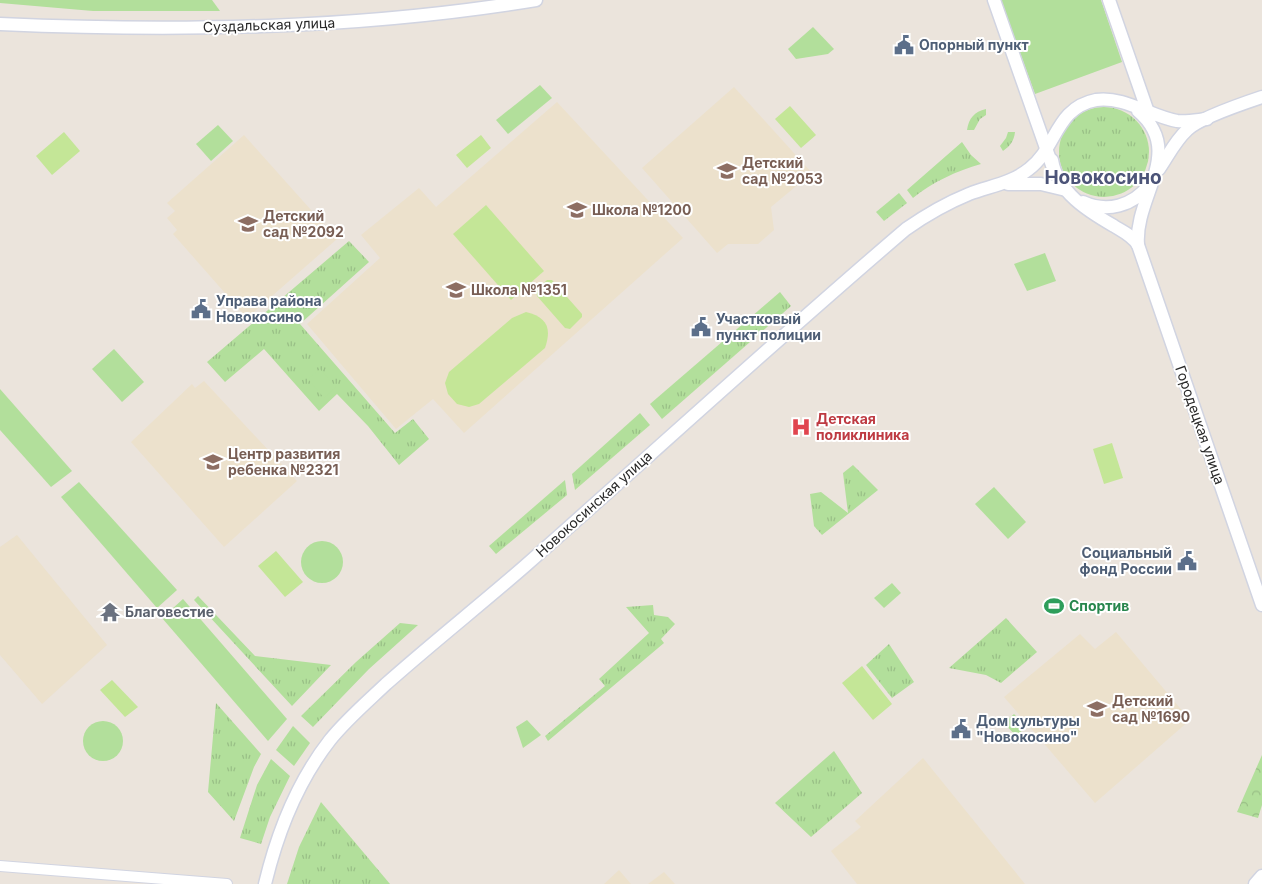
<svg xmlns="http://www.w3.org/2000/svg" width="1262" height="884" viewBox="0 0 1262 884" font-family="Inter,sans-serif">
	<defs>
		<pattern id="grass-tufts" width="24" height="20" patternUnits="userSpaceOnUse" patternTransform="scale(1.25)"><rect width="24" height="20" fill="#b2df9b"/><path d="M3 7l-1-3M5 7V3M7 7l1-3M15 17l-1-3M17 17v-4M19 17l1-3" fill="none" stroke="#99bf86"/></pattern>
		<pattern id="forest-crowns" width="20" height="18" patternUnits="userSpaceOnUse" patternTransform="scale(1.25)"><rect width="20" height="18" fill="#b2df9b"/><path d="M2 6a3 3 0 1 1 6 0M12 15a3 3 0 1 1 6 0" fill="none" stroke="#99bf86"/></pattern>
	</defs>
	<rect width="100%" height="100%" fill="#ebe4dc"/>
	<!-- education -->
	<g fill="#ece1cc">
		<polygon points="734,87 812,173 771,207 774,230 758,244 728,244 717,253 642,168"/>
		<polygon points="557,102 683,238 464,433 433,399 396,429 307,324 380,258 361,235 419,188 436,207"/>
		<polygon points="244,135 337,239 247,318 173,234 177,230 167,218 175,211 167,203"/>
		<polygon points="204,381 297,481 224,547 131,442 192,384 195,388"/>
		<polygon points="17,535 107,645 42,704 0,655 0,547"/>
		<polygon points="1116,632 1190,720 1095,803 1004,697 1080,634 1095,649"/>
		<polygon points="923,758 1025,884 857,884 831,851 861,827 855,821"/>
		<polygon points="619,870 631,884 604,884"/>
		<polygon points="664,872 675,884 648,884"/>
	</g>
	<!-- grass -->
	<g fill="url(#grass-tufts)">
		<circle cx="1104" cy="152" r="45"/>
		<path d="M986 109V115L980 119 974 130H967C969 118 974 112 986 109Z"/>
		<path d="M1008 132H1015C1014 141 1010 146 1003 151L1000 146 1006 138Z"/>
		<path d="M962 142 971 155 981 164C957 171 932 182 913 198L907 190Z"/>
		<polygon points="899,193 907,203 884,221 876,212"/>
		<polygon points="349,241 369,262 300,324 395,433 413,419 429,439 399,465 368,426 337,394 319,411 264,349 225,382 207,362"/>
		<polygon points="780,292 791,306 662,419 650,404"/>
		<polygon points="640,413 650,425 575,490 572,474"/>
		<polygon points="853,465 878,490 822,535 814,526 810,494 821,492 848,513 843,473"/>
		<polygon points="565,480 567,495 496,554 489,546"/>
		<polygon points="198,596 255,656 331,665 292,706 194,600"/>
		<polygon points="653,605 654,615 668,617 675,624 661,639 664,643 548,741 545,736 605,686 599,679 649,633 626,607"/>
		<polygon points="1006,618 1037,652 1001,683 986,675 949,668"/>
		<polygon points="400,623 418,625 369,669 313,727 301,716 356,662"/>
		<polygon points="889,644 914,682 892,698 866,665"/>
		<polygon points="216,703 261,754 254,767 234,821 208,792"/>
		<polygon points="293,726 310,743 294,766 276,750"/>
		<polygon points="834,751 862,793 811,837 775,803"/>
		<polygon points="271,759 290,776 270,817 261,844 240,838 257,785"/>
		<polygon points="321,802 390,884 287,884 299,847"/>
	</g>
	<!-- forest -->
	<polygon fill="url(#forest-crowns)" points="1262,755 1262,805 1258,818 1237,812"/>
	<!-- park -->
	<g fill="#b2df9b">
		<polygon points="0,0 212,0 220,11 93,11 0,3"/>
		<polygon points="1001,0 1101,0 1122,62 1035,94"/>
		<polygon points="813,27 834,49 828,54 796,59 788,49"/>
		<polygon points="540,85 552,98 508,134 496,120"/>
		<polygon points="218,125 233,141 211,161 196,144"/>
		<polygon points="1045,253 1056,281 1027,291 1014,264"/>
		<polygon points="114,349 144,382 122,402 92,369"/>
		<polygon points="320,369 336,387 324,398 308,379"/>
		<polygon points="0,389 72,471 51,487 0,430"/>
		<polygon points="79,482 177,590 157,608 61,497"/>
		<polygon points="994,487 1026,522 1008,539 975,504"/>
		<circle cx="322" cy="562" r="21"/>
		<polygon points="892,583 901,593 884,608 874,598"/>
		<polygon points="183,599 287,719 268,741 162,618"/>
		<polygon points="1014,714 1026,727 1016,736 1004,723"/>
		<polygon points="527,720 541,735 523,748 516,727"/>
		<circle cx="103" cy="741" r="20"/>
	</g>
	<!-- pitch -->
	<g fill="#c4e697">
		<polygon points="790,106 816,135 801,148 775,119"/>
		<polygon points="64,132 80,151 52,175 36,156"/>
		<polygon points="481,135 491,148 467,168 456,155"/>
		<polygon points="486,205 544,271 511,300 453,234"/>
		<polygon points="547,280 552,280 582,314 582,317 570,329 565,328 537,296 536,290"/>
		<path d="M526 312C547 317 552 328 545 348L479 404 469 407 457 404 448 394 445 383 449 372 512 318Z"/>
		<polygon points="1112,443 1123,478 1104,484 1093,449"/>
		<polygon points="276,551 303,582 285,597 258,566"/>
		<polygon points="862,666 892,704 873,720 842,683"/>
		<polygon points="112,680 138,707 125,717 100,690"/>
	</g>
	<g fill="none" stroke-linecap="round" stroke-linejoin="round">
		<defs>
			<polyline id="minor" points="0,866 227,884"/>
			<g id="tertiary">
				<polyline points="994,0 1053,168"/>
				<polyline points="1109,0 1150,118"/>
				<path d="M0 24C179 32 359 29 536 0"/>
				<path d="M1138 111C1186 152 1134 196 1138 245L1262 605"/>
				<path d="M1052 160C1057 192 1088 211 1114 226 1122 231 1133 236 1138 245"/>
				<path d="M1159 169C1168 156 1175 141 1187 130 1199 118 1244 103 1262 97"/>
				<polyline points="1008,184 1041,184 1066,190"/>
				<path d="M1083 202C1107 213 1133 206 1149 185"/>
				<path d="M265 884C277 834 298 781 330 740 346 720 367 702 386 684 431 644 479 606 525 566 652 454 777 339 906 229 926 215 947 203 969 194 990 186 1012 183 1029 169 1057 148 1055 108 1096 100 1124 96 1150 116 1177 121 1187 122 1197 120 1207 119"/>
				<polyline points="1255,884 1262,876"/>
			</g>
		</defs>
		<!-- minor casing -->
		<use href="#minor" stroke="#d1d4e1" stroke-width="12"/>
		<!-- tertiary casing -->
		<use href="#tertiary" stroke="#d1d4e1" stroke-width="15"/>
		<!-- minor -->
		<use href="#minor" stroke="#fff" stroke-width="10"/>
		<!-- tertiary -->
		<use href="#tertiary" stroke="#fff" stroke-width="12"/>
	</g>
	<!-- icons -->
	<defs>
		<symbol id="civic-bare" viewBox="-9 -9 18 18"><path d="M-.6-6.5H3V-4.5H.6V-3L4-1V1h2V6H-6V1h2V-1L-.6-3ZM-1.2 2.5V6h2.4V2.5Z" fill="#5c6f8a" stroke="#fff" stroke-width="2.5" paint-order="stroke"/></symbol>
		<symbol id="school-bare" viewBox="-9 -9 18 18"><path d="M0-5L7-2L0 1L-7-2ZM-4 1L0 2.5L4 1V4Q0 6-4 4Z" fill="#8d6e63" stroke="#fff" stroke-width="2.5" paint-order="stroke"/></symbol>
		<symbol id="hospital-bare" viewBox="-9 -9 18 18"><path d="M-5-5h3v3.5h4V-5h3V5h-3V1.5h-4V5h-3Z" fill="#e0444e" stroke="#fff" stroke-width="2.5" paint-order="stroke"/></symbol>
		<symbol id="stadium-bare" viewBox="-9 -9 18 18"><path d="M0-5a6.5 5 0 1 0 0 10a6.5 5 0 1 0 0-10ZM-3.5-1.8h7v3.6h-7Z" fill="#2e9e5b" stroke="#fff" stroke-width="2.5" paint-order="stroke"/></symbol>
		<symbol id="temple-bare" viewBox="-9 -9 18 18"><path d="M0-6L5-2H3V0L6.5 2.5H4V6H1.5V3h-3V6H-4V2.5H-6.5L-3 0V-2H-5Z" fill="#6b7280" stroke="#fff" stroke-width="2.5" paint-order="stroke"/></symbol>
	</defs>
	<g fill-rule="evenodd">
		<use href="#civic-bare" x="890" y="31" width="28" height="28"/>
		<use href="#school-bare" x="713" y="157" width="28" height="28"/>
		<use href="#school-bare" x="563" y="196" width="28" height="28"/>
		<use href="#school-bare" x="234" y="210" width="28" height="28"/>
		<use href="#school-bare" x="442" y="276" width="28" height="28"/>
		<use href="#civic-bare" x="187" y="295" width="28" height="28"/>
		<use href="#civic-bare" x="687" y="313" width="28" height="28"/>
		<use href="#hospital-bare" x="787" y="413" width="28" height="28"/>
		<use href="#school-bare" x="199" y="448" width="28" height="28"/>
		<use href="#civic-bare" x="1173" y="547" width="28" height="28"/>
		<use href="#stadium-bare" x="1040" y="592" width="28" height="28"/>
		<use href="#temple-bare" x="96" y="598" width="28" height="28"/>
		<use href="#school-bare" x="1083" y="695" width="28" height="28"/>
		<use href="#civic-bare" x="947" y="715" width="28" height="28"/>
	</g>
	<g text-anchor="middle" stroke-width="4" stroke-linejoin="round" paint-order="stroke">
		<!-- street labels -->
		<g font-size="14" fill="#292929" stroke="#fff">
			<text transform="translate(269 25) rotate(-2)" y="5">Суздальская улица</text>
			<text transform="translate(1200 425) rotate(71)" y="5">Городецкая улица</text>
			<text transform="translate(594 504) rotate(-42)" y="5">Новокосинская улица</text>
		</g>
		<!-- service labels -->
		<g font-size="14" font-weight="bold" fill="#4e5e75" stroke="#fff" text-anchor="start">
			<text x="919" y="50">Опорный пункт</text>
			<text x="216" y="306">Управа района<tspan x="216" dy="16">Новокосино</tspan></text>
			<text x="716" y="324">Участковый<tspan x="716" dy="16">пункт полиции</tspan></text>
			<text x="1172" y="558" text-anchor="end">Социальный<tspan x="1172" dy="16">фонд России</tspan></text>
			<text x="976" y="726">Дом культуры<tspan x="976" dy="16">"Новокосино"</tspan></text>
		</g>
		<!-- education labels -->
		<g font-size="14" font-weight="bold" fill="#785e54" stroke="#fff" text-anchor="start">
			<text x="742" y="168">Детский<tspan x="742" dy="16">сад №2053</tspan></text>
			<text x="592" y="215">Школа №1200</text>
			<text x="263" y="221">Детский<tspan x="263" dy="16">сад №2092</tspan></text>
			<text x="471" y="295">Школа №1351</text>
			<text x="228" y="459">Центр развития<tspan x="228" dy="16">ребенка №2321</tspan></text>
			<text x="1112" y="706">Детский<tspan x="1112" dy="16">сад №1690</tspan></text>
		</g>
		<!-- health labels -->
		<g font-size="14" font-weight="bold" fill="#be3a42" stroke="#fff" text-anchor="start">
			<text x="816" y="424">Детская<tspan x="816" dy="16">поликлиника</tspan></text>
		</g>
		<!-- leisure labels -->
		<g font-size="14" font-weight="bold" fill="#27864d" stroke="#fff" text-anchor="start">
			<text x="1069" y="611">Спортив</text>
		</g>
		<!-- worship labels -->
		<g font-size="14" font-weight="bold" fill="#5b616d" stroke="#fff" text-anchor="start">
			<text x="125" y="617">Благовестие</text>
		</g>
		<!-- district labels -->
		<g font-size="19" font-weight="bold" fill="#4c5478" stroke="#fff">
			<text x="1103" y="184">Новокосино</text>
		</g>
	</g>
</svg>
